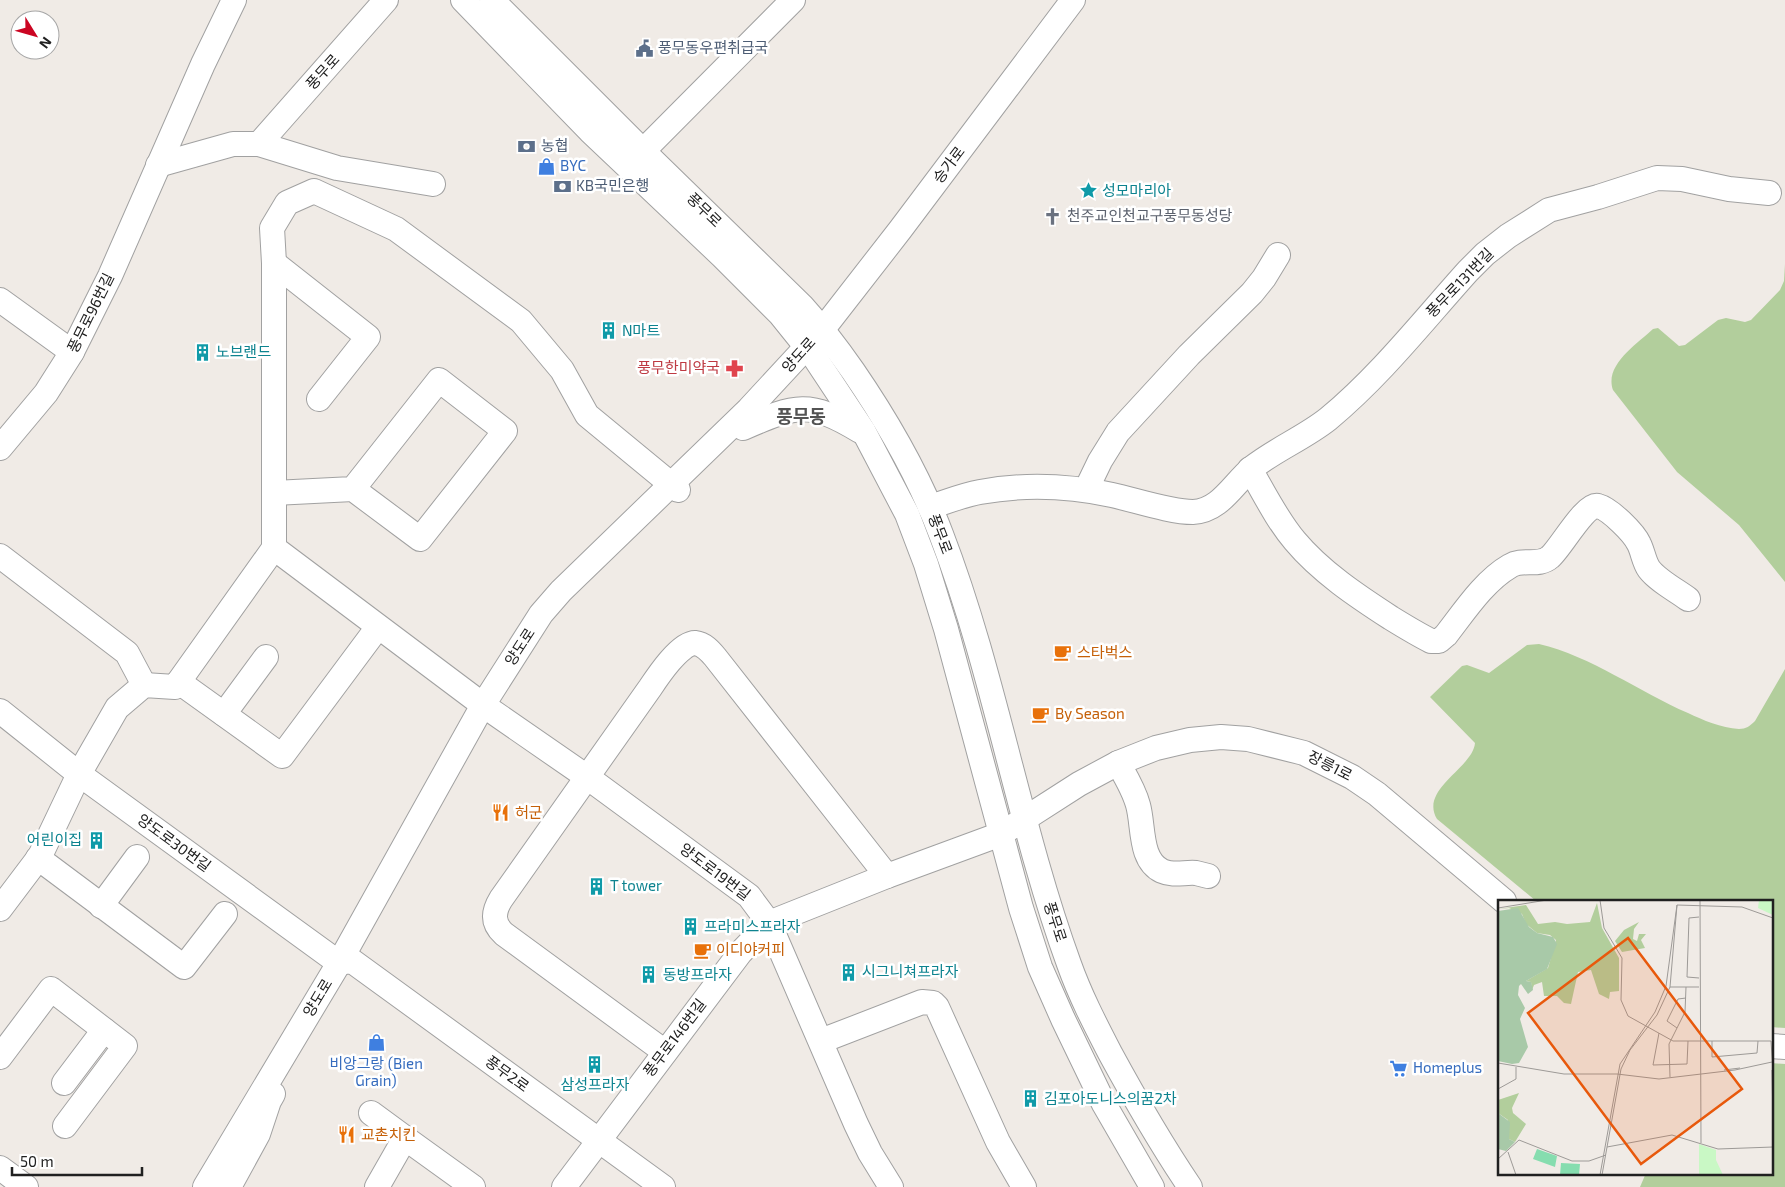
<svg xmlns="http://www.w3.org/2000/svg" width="1785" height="1187" viewBox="0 0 1785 1187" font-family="'Exo 2','Noto Sans KR',sans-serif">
	<rect width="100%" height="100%" fill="#f0ebe6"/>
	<!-- forest -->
	<g fill="#b2ce9c">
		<path d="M1785 264V582L1739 525 1677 472 1613 390C1604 365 1637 344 1653 329L1658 328 1679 346 1685 345 1718 320 1726 318 1745 322 1751 320 1780 290 1784 281Z"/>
		<path d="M1539 644C1591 656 1639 692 1688 713 1703 720 1721 728 1739 729 1746 729 1750 726 1755 721L1785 669V1028L1771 1027V901H1536L1437 819C1419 789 1473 768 1475 743L1430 697 1462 666 1467 665 1489 673 1527 645Z"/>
		<polygon points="1771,1063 1785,1064 1785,1187 1640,1187 1646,1173 1771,1173"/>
	</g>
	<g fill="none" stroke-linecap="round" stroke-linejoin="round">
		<defs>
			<g id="minor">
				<polyline points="463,0 590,131 722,256 780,314 813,355 864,432 907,514 926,564 946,629 1021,908 1040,967 1063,1019 1104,1104 1152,1187"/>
				<path d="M492 0 643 151 802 306C821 327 837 348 853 371 888 422 919 476 941 534 995 674 1018 824 1069 964 1080 995 1095 1024 1110 1053 1135 1099 1161 1144 1190 1187"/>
				<polyline points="259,144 386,0"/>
				<polyline points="632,162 793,0"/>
				<polyline points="158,165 233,144 259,144 337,168 433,184"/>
				<polyline points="274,263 368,337 319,399"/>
				<polyline points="0,300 72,352"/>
				<path d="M743 428C796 405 809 400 860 431"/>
				<polyline points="0,448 46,393 72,352 110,276 203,64 234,0"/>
				<path d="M1250 469C1264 493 1277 520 1295 541 1321 572 1357 596 1391 618 1404 626 1417 634 1431 641H1439L1446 635C1464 612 1484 581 1510 566 1523 558 1539 567 1550 557 1560 549 1586 502 1598 506 1610 509 1634 533 1639 544 1643 552 1644 562 1649 569 1658 581 1676 590 1688 599"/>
				<polyline points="1086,490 1100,461 1118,432 1189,355 1252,293 1264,278 1278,255"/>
				<polyline points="274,493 353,489 439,380 505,431 420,539 353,489"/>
				<path d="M930 507C946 502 963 495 980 492 1023 484 1070 486 1112 495 1135 500 1170 512 1193 512 1220 511 1233 484 1252 468 1276 449 1304 438 1328 419 1380 376 1423 321 1468 271L1485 254 1508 236 1549 210 1598 197 1657 178 1682 179 1729 189 1769 193"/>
				<polyline points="274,548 483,705 587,777 749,896 769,923 856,1124 870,1153 891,1187"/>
				<polyline points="0,556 127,653 144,685"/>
				<polyline points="179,682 282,756 378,627"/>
				<polyline points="0,711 79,774 339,963 352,961 663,1187"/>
				<polyline points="224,714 266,657"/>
				<path d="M1118 763C1126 777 1134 790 1138 805 1144 826 1139 860 1162 871 1173 876 1185 872 1196 873 1200 874 1204 875 1208 876"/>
				<polyline points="38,858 184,967 225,914"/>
				<polyline points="101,906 137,857"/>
				<polyline points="0,909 40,856 79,774 117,708 144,685 175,687 274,548 274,263 272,228 287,203 314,191 396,229 521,321 562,370 587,415 678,490"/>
				<polyline points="821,1041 922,1002 933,1003 937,1007 998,1142 1024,1187"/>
				<polyline points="1771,1046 1785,1047"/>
				<path d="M665 1052 504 934C492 923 493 912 501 899L650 688C658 676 680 643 695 643 704 644 710 651 715 657L887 876"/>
				<polyline points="0,1057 51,989 125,1046 65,1126"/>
				<polyline points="64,1083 104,1030"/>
				<polyline points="371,1113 405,1138"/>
				<polyline points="0,1168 26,1187"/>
				<polyline points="205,1187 339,963 483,705 541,614 561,591 749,409 823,329 900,230 1073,0"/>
				<polyline points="229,1187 258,1134 269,1101 273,1094"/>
				<polyline points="377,1187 405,1138 473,1187"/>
				<polyline points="564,1187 740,953 769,923 887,876 1001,834 1079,784 1118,763 1156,748 1190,740 1221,737 1248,739 1304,753 1352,777 1377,794 1504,901"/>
			</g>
		</defs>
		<!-- minor casing -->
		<use href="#minor" stroke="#a1a1a1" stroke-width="26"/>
		<!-- minor -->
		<use href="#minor" stroke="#fff" stroke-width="24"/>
	</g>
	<!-- icons -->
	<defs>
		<symbol id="civic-bare" viewBox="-9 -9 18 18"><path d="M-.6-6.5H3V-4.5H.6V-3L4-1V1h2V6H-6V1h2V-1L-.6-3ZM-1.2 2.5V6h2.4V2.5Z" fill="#5c6f8a" stroke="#fff" stroke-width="2.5" paint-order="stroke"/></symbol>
		<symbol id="bank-bare" viewBox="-9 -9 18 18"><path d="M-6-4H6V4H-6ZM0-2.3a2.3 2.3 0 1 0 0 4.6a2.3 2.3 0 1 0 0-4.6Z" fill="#5c6f8a" stroke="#fff" stroke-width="2.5" paint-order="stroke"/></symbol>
		<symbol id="shop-bare" viewBox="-9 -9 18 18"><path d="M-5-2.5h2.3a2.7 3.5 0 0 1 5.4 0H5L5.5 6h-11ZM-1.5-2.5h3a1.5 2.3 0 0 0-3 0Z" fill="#3f7fe0" stroke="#fff" stroke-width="2.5" paint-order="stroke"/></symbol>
		<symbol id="sight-bare" viewBox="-9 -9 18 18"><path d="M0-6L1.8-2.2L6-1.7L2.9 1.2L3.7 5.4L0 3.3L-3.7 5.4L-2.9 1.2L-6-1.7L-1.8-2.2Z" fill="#0f9aa8" stroke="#fff" stroke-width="2.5" paint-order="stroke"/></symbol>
		<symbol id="church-bare" viewBox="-9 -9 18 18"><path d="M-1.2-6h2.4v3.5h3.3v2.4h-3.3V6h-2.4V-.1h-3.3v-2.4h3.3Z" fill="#6b7280" stroke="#fff" stroke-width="2.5" paint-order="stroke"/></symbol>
		<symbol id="building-bare" viewBox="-9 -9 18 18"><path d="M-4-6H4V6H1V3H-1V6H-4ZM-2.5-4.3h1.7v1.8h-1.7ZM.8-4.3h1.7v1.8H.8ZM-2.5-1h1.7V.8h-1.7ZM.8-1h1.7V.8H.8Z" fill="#0f9aa8" stroke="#fff" stroke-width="2.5" paint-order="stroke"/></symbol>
		<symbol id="pharmacy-bare" viewBox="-9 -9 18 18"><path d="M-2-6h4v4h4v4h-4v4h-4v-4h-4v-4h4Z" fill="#e0444e" stroke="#fff" stroke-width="2.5" paint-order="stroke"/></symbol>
		<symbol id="cafe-bare" viewBox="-9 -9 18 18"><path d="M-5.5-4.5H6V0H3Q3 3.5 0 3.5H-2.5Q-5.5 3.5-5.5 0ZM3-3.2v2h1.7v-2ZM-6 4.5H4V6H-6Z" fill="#e8710a" stroke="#fff" stroke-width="2.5" paint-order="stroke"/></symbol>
		<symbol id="restaurant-bare" viewBox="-9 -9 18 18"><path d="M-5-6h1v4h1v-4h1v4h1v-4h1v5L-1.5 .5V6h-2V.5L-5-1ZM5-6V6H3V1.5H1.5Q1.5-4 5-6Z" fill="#e8710a" stroke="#fff" stroke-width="2.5" paint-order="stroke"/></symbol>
		<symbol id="supermarket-bare" viewBox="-9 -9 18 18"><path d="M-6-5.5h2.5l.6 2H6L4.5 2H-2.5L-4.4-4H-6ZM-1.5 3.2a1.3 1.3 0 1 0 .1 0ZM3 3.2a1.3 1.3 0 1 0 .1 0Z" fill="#3f7fe0" stroke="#fff" stroke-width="2.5" paint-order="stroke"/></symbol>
	</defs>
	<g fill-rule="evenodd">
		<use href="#civic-bare" x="632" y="36" width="25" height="25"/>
		<use href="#bank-bare" x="514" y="134" width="25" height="25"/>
		<use href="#shop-bare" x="534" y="154" width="25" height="25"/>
		<use href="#bank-bare" x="550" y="174" width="25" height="25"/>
		<use href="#sight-bare" x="1076" y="178" width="25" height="25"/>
		<use href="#church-bare" x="1040" y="204" width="25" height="25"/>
		<use href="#building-bare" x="596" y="318" width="25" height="25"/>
		<use href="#building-bare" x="190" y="340" width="25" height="25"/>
		<use href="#pharmacy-bare" x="722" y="356" width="25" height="25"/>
		<use href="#cafe-bare" x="1050" y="640" width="25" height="25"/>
		<use href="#cafe-bare" x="1028" y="702" width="25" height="25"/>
		<use href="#restaurant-bare" x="488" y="800" width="25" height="25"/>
		<use href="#building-bare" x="84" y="828" width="25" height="25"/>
		<use href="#building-bare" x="584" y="874" width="25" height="25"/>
		<use href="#building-bare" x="678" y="914" width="25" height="25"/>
		<use href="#cafe-bare" x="690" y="938" width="25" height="25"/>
		<use href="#building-bare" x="836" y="960" width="25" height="25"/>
		<use href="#building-bare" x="636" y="962" width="25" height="25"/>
		<use href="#shop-bare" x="364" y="1030" width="25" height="25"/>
		<use href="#building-bare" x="582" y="1052" width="25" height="25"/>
		<use href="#supermarket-bare" x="1386" y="1056" width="25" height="25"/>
		<use href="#building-bare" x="1018" y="1086" width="25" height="25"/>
		<use href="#restaurant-bare" x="334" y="1122" width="25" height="25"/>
	</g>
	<g text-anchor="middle" stroke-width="5" stroke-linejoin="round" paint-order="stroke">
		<!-- service labels -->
		<g font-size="15" fill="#4e5e75" stroke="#fff" text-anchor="start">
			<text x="658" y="53">풍무동우편취급국</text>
			<text x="541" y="151">농협</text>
			<text x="576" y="191">KB국민은행</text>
		</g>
		<!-- street labels -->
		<g font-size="15" fill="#202020" stroke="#fff">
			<text transform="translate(323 72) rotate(-48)" y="5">풍무로</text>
			<text transform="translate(949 165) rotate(-53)" y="5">승가로</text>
			<text transform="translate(704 210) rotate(44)" y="5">풍무로</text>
			<text transform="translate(1460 283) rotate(-46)" y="5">풍무로131번길</text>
			<text transform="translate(91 313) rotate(-64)" y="5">풍무로96번길</text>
			<text transform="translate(799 355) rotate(-48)" y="5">양도로</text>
			<text transform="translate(940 534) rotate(69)" y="5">풍무로</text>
			<text transform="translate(520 647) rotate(-57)" y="5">양도로</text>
			<text transform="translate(1330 766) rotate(27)" y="5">장릉1로</text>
			<text transform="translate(174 843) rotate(36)" y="5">양도로30번길</text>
			<text transform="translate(715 872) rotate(37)" y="5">양도로19번길</text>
			<text transform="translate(1055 922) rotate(72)" y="5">풍무로</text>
			<text transform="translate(318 998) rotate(-59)" y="5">양도로</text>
			<text transform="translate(675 1038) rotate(-53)" y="5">풍무로146번길</text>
			<text transform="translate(507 1074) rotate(36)" y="5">풍무2로</text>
		</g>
		<!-- shop labels -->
		<g font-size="15" fill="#366cbe" stroke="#fff" text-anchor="start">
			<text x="560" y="171">BYC</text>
			<text x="376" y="1069" text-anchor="middle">비앙그랑 (Bien<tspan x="376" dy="17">Grain)</tspan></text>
			<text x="1413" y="1073">Homeplus</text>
		</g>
		<!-- culture labels -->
		<g font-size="15" fill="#0d838f" stroke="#fff" text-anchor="start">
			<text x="1102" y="196">성모마리아</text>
			<text x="622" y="336">N마트</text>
			<text x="216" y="357">노브랜드</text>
			<text x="82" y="845" text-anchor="end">어린이집</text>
			<text x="610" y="891">T tower</text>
			<text x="704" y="932">프라미스프라자</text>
			<text x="862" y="977">시그니쳐프라자</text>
			<text x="663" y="980">동방프라자</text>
			<text x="595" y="1090" text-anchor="middle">삼성프라자</text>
			<text x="1044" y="1104">김포아도니스의꿈2차</text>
		</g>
		<!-- worship labels -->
		<g font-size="15" fill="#5b616d" stroke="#fff" text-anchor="start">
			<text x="1067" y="221">천주교인천교구풍무동성당</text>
		</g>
		<!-- health labels -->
		<g font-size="15" fill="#be3a42" stroke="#fff" text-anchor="end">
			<text x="720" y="373">풍무한미약국</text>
		</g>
		<!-- food labels -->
		<g font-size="15" fill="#c56008" stroke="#fff" text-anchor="start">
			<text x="1077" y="658">스타벅스</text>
			<text x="1055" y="719">By Season</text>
			<text x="515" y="818">허군</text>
			<text x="716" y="955">이디야커피</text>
			<text x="361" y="1140">교촌치킨</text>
		</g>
		<!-- quarter labels -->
		<g font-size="18" font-weight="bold" fill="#535353" stroke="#fff">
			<text x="801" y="423">풍무동</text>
		</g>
	</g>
	<!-- overview -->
	<g transform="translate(1498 900)">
		<rect width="275" height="275" fill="#f0ebe6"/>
		<path d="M99 3 104 28 121 58V91L112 92 111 99 101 94 93 70 80 72 73 104 66 103 59 96H46L44 82 36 85 34 90 33 82 28 81 50 68 58 40 52 35 39 33 28 24 24 14 11 8 0 9 28 5 40 24 57 22 69 24 92 22ZM141 22 136 29 135 39 139 41 141 34H148L143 40 147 48 124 52 117 41 126 30ZM21 193 14 208 15 213 28 224 17 242 11 239 10 220 0 213V200Z" fill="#b2ce9c"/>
		<path d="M20 8 31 27 39 33 55 37 59 44 49 69 28 81 33 82 35 90 30 94 23 84 21 86 20 95 27 108 22 119 30 147 21 163 14 164 0 161V11ZM0 213 12 222 11 239 17 242 8 251 0 249Z" fill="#a8c9a8"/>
		<path d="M261 0H275V15L260 8ZM201 244 218 250V260L225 275H201Z" fill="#c9f8c5"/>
		<path d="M39 249 59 256 57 267 35 259ZM63 263 82 264 81 275H62Z" fill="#86ddaf"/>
		<path fill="none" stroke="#9d9a97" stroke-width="1" d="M102 0 106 28 124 58 123 100 130 116 175 141H273L275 172M202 0 203 243M179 5 244 7 275 18M0 8 49 0M201 17 191 18 189 77 201 78M172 87H201M179 128 169 121 180 99 188 98M161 133 155 165 189 164 190 141M214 141V157L259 153 260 141M0 163 66 174H119L161 179 237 170 274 162M226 170 242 168M274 170 275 223M172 177 171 144 187 112 188 87M0 189 18 179V167M109 247 174 235 220 249 275 247M10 252 18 275M0 259 21 240 74 261H91L108 255M102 275 122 164 157 112 168 86 179 5 172 87 159 115 132 150 123 169 104 275"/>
		<path fill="#e8590c" fill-opacity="0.15" stroke="#e8590c" stroke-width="2.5" d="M130 38 244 189 143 264 30 113Z"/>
		<rect width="275" height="275" fill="none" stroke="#202020" stroke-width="2.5"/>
	</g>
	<!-- north arrow -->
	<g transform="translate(35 35) rotate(127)"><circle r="24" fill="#ffffff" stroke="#a6a6a6"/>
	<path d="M0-4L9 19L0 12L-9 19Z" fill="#cb0522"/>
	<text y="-8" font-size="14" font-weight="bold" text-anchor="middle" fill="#202020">N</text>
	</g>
	<!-- scale -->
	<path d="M12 1167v8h130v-8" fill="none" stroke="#202020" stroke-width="2.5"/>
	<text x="20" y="1167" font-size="15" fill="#202020" stroke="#ffffff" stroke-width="4" paint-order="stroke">50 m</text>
</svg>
